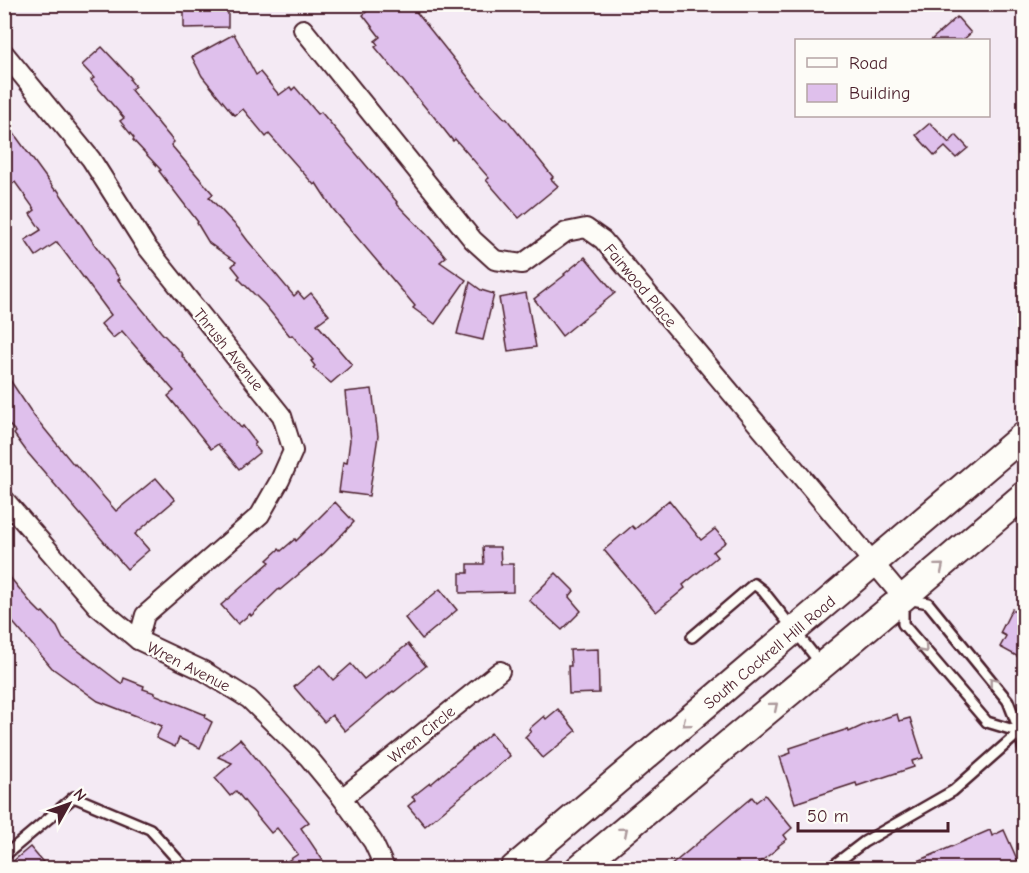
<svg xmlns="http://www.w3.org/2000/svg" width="1029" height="873" viewBox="0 0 1029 873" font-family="'Comic Neue',sans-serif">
	<rect width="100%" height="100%" fill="#f4eaf4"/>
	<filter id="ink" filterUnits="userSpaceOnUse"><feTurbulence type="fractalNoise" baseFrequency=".0167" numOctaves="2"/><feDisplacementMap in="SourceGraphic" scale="12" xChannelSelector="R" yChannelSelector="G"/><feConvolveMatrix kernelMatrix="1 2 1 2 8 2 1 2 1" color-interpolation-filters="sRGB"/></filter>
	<g filter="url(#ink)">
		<!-- building -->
		<g fill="#dfc0ec" stroke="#4a1f2b" stroke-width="1.5">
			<polygon points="184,4 228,4 228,27 184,28"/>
			<polygon points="375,4 410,4 476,87 505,119 506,118 553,177 551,179 558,186 519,218 486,180 489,178 455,139 453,141 431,113 430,113 375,47 378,45 375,41 380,37 363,15"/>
			<polygon points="957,17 971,33 963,40 931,40"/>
			<polygon points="234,34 256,75 260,72 279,95 290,87 292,90 295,87 318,114 321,112 397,202 396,203 429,237 446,257 440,262 466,280 435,324 413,308 415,306 333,209 316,183 314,185 269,134 266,137 243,109 235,115 233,114 202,76 192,57"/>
			<polygon points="102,47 131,78 130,80 135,86 131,90 174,142 171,145 213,194 209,197 239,229 248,241 294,296 298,292 304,299 311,293 329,315 317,324 352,365 331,383 313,368 315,366 311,361 313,360 292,335 290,336 265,305 238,278 240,276 232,266 236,262 209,243 197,223 198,222 159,171 161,170 133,140 134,138 120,121 124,118 91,80 94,78 82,65"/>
			<polygon points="4,120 55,190 57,189 95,245 120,279 118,280 161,332 183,355 182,356 241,428 243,426 256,443 254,445 260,452 239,469 218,444 211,449 168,396 174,391 122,331 113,338 101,324 111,315 57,242 36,256 25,240 41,230 30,214 35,210 15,182 4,190"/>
			<polygon points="930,123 949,143 956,135 968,148 956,158 945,147 935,156 916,135"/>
			<polygon points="585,257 615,293 562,336 534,299 565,275 564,274"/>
			<polygon points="470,282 481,290 494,294 483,340 457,334"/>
			<polygon points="526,293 536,347 508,351 499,298"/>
			<polygon points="4,371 34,416 74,465 75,464 116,511 156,478 175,500 135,534 149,550 127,569 27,452 14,434 16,432 4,420"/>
			<polygon points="372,389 378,436 369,496 339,492 343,462 347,463 350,440 345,392"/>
			<polygon points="669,500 701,540 715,529 726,542 713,552 717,557 683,585 685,588 656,612 604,550 632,526 635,529"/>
			<polygon points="335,502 354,522 324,553 280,590 279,589 251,616 250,614 238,624 221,605 270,562 267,560 279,549 281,551 295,539 296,541"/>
			<polygon points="483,547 500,547 501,564 513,564 513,592 460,593 460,573 468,573 468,564 484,564"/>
			<polygon points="4,570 31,603 41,613 43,612 57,627 63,639 122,684 124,678 144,686 143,689 155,693 154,694 206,715 205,718 212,722 200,748 179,738 175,747 156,738 162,726 98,701 52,668 4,612"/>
			<polygon points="556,573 574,591 569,597 581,611 562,630 529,600"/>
			<polygon points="440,589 457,610 422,639 405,618"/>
			<polygon points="1012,609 1024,615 1024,660 1000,647 1006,636 1000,633"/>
			<polygon points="408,644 426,666 394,692 393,691 345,731 332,715 324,722 294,687 320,665 333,680 351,664 364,679"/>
			<polygon points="598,649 599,693 569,694 568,666 571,666 570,650"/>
			<polygon points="558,709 576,731 543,758 525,737 531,731 529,729 544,716 546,719"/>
			<polygon points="897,714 899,721 910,718 923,758 912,761 914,767 857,786 856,783 795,803 780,757 791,753 790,748 848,729 849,732 866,724"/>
			<polygon points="491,733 510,756 425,826 408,806 415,800 412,797 430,783 431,784"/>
			<polygon points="240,739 309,822 301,828 328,868 277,868 298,854 277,828 271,833 236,791 230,796 215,778 232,763 218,757"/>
			<polygon points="765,795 792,828 784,835 787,839 778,846 779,847 753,868 668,868 752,797 756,802"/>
			<polygon points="990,830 992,836 1004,830 1021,868 902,868"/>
			<polygon points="30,847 48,868 5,868"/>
		</g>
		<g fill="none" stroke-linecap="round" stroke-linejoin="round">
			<defs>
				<g id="lane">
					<polyline points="692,637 754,584 763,591 821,664"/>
					<polyline points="1020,732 987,722 903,624 903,598 928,603 1008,701 1020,732 1024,751"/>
					<polyline points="4,856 74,797 150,829 185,868"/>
					<polyline points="830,868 864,842 953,791 1022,730"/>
				</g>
				<g id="street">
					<polyline points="303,29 473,240 495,260 522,264 566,232 586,228 603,240 903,598"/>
					<polyline points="4,53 91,159 146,246 282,416 293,451 280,480 260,515 145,615 138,640"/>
					<polyline points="4,499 97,606 138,640 204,671 249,699 308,757 342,798 373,842 385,868"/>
					<polyline points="342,798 500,671"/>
				</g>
				<g id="secondary">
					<polyline points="514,868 1024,435"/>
					<polyline points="579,868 903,598 1024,495"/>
				</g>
			</defs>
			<!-- lane casing -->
			<use href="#lane" stroke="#4a1f2b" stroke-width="14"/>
			<!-- street casing -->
			<use href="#street" stroke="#4a1f2b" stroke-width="22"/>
			<!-- secondary casing -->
			<use href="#secondary" stroke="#4a1f2b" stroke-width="30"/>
			<!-- lane -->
			<use href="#lane" stroke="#fdfcf7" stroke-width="9"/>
			<!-- street -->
			<use href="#street" stroke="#fdfcf7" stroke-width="18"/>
			<!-- secondary -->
			<use href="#secondary" stroke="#fdfcf7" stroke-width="26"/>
		</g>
		<!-- one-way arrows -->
		<defs><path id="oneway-chevron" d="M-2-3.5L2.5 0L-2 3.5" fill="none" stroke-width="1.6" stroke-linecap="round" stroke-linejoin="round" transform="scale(1.5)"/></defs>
		<g stroke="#ac999b">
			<use href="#oneway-chevron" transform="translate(940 567) rotate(-40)"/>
			<use href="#oneway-chevron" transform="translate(924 649) rotate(49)"/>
			<use href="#oneway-chevron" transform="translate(993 681) rotate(-129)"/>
			<use href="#oneway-chevron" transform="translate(774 706) rotate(-40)"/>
			<use href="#oneway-chevron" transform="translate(686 723) rotate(140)"/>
			<use href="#oneway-chevron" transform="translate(624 831) rotate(-40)"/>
		</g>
	</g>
	<g text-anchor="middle" stroke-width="5" stroke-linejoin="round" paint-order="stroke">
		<!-- street labels -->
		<g font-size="16" fill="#4a1f2b" stroke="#fdfcf7">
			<text transform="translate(641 285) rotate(50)" y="6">Fairwood Place</text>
			<text transform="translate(229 349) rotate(51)" y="6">Thrush Avenue</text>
			<text transform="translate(769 652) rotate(-40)" y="6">South Cockrell Hill Road</text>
			<text transform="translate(189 666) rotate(27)" y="6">Wren Avenue</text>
			<text transform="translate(421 734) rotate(-39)" y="6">Wren Circle</text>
		</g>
	</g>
	<!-- margin -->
	<rect width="1029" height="873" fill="none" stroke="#fdfcf7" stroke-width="24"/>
	<rect x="12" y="12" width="1005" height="849" fill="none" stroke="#4a1f2b" stroke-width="2" filter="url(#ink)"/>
	<!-- legend -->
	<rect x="795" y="39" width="195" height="78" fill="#fdfcf7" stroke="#b5a4a5" stroke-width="1.5"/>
	<rect x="807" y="58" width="30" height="9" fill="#fdfcf7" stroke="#b5a4a5" stroke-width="1.5"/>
	<text x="849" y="69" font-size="18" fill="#4a1f2b">Road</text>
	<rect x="807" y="84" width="30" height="18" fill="#dfc0ec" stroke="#b5a4a5" stroke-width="1.5"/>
	<text x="849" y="99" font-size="18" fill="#4a1f2b">Building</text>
	<!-- north arrow -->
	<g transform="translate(69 804) rotate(50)" stroke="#fdfcf7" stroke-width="4.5" paint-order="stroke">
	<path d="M0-4.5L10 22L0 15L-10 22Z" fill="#4a1f2b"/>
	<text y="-9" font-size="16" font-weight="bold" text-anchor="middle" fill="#4a1f2b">N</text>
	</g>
	<!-- scale -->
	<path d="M798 822v9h150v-9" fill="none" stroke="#4a1f2b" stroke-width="3"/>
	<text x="807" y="822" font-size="18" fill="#4a1f2b" stroke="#fdfcf7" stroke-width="4.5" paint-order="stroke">50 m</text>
</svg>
